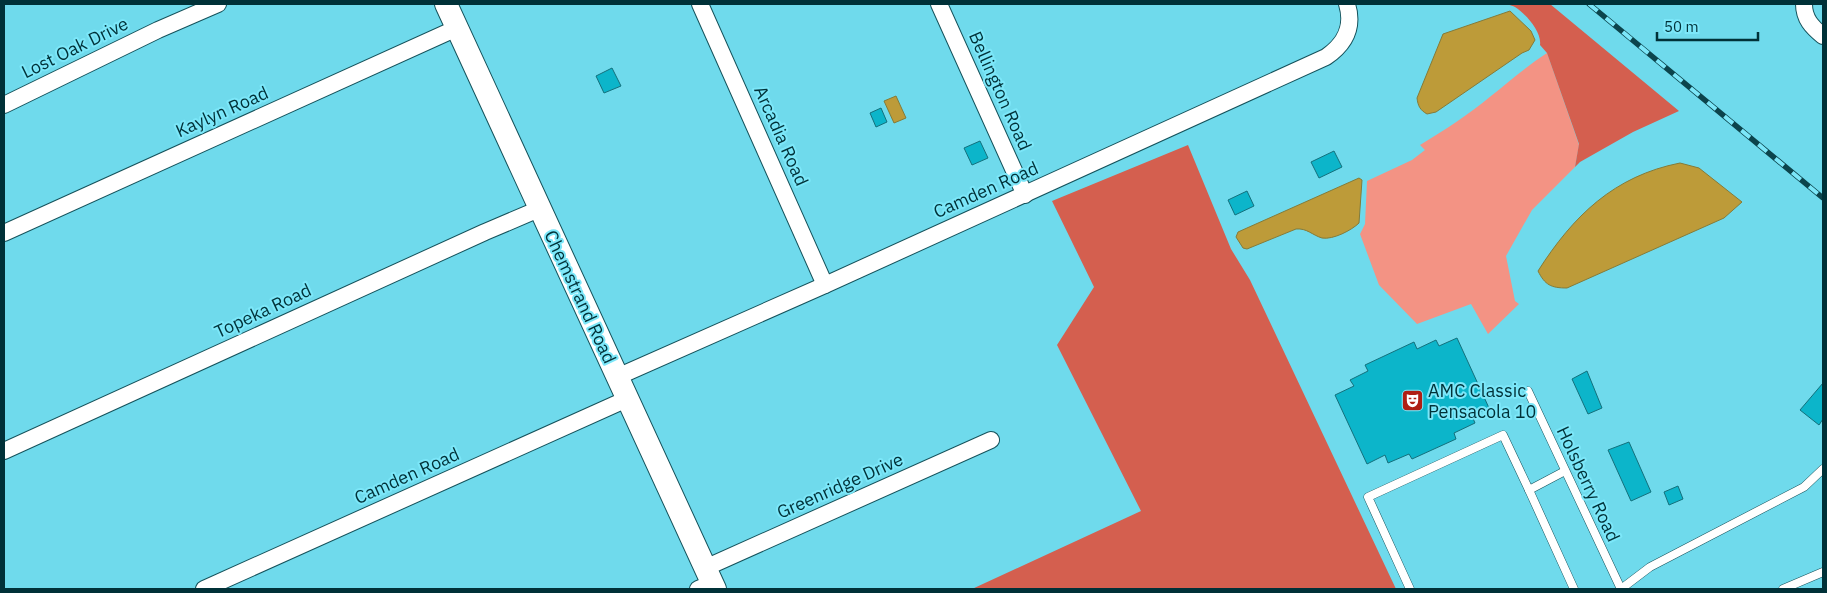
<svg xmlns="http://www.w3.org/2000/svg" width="1827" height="593" viewBox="0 0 1827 593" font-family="'IBM Plex Sans',sans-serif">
	<rect width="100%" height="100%" fill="#6fdaec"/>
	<!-- green -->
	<path fill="#f39384" d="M1547 53 1579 145 1575 167 1532 210 1506 256 1515 301 1519 304 1488 334 1471 304 1417 324 1379 285 1360 234 1365 224 1367 181 1412 160 1425 150 1420 145C1445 130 1469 114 1491 96 1510 81 1527 66 1547 53Z"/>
	<!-- forest -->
	<g fill="#d45f4f">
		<path d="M1504 4H1550L1679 111 1633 132 1580 162 1575 167 1579 144 1547 53 1540 45C1542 32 1526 14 1515 7 1511 5 1506 4 1504 4Z"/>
		<polygon points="1188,145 1231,249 1250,280 1396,589 972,589 1141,511 1057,345 1094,287 1052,201"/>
	</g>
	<!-- water -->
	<g fill="#bd9b39" stroke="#847b39">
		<path d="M1510 11 1531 31 1535 40 1529 50 1522 53 1436 112 1427 114C1420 110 1418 106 1417 98L1443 34Z"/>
		<polygon points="896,96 906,118 894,123 884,101"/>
		<path d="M1680 163 1699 168 1742 202 1724 218 1567 288C1551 288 1545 285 1538 271 1573 216 1614 176 1680 163Z"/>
		<path d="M1359 178 1362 180 1359 223C1352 230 1333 240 1322 238 1312 235 1307 228 1296 229L1247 249 1243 248 1236 237 1238 232Z"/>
	</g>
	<!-- building -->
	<g fill="#0cb5ca" stroke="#13707c">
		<polygon points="612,68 621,86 604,93 596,76"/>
		<polygon points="881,108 887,122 876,127 870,113"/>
		<polygon points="980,141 988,158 972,165 964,148"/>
		<polygon points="1334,151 1342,167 1319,178 1311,162"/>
		<polygon points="1247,191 1254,206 1235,215 1228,200"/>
		<polygon points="1457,338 1489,408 1472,416 1475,423 1454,433 1456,439 1412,459 1409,454 1388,463 1385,455 1367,464 1335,395 1354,386 1350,380 1368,371 1365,365 1414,342 1417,349 1436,340 1439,346"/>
		<polygon points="1587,371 1602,408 1588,414 1572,379"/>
		<polygon points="1823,383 1823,419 1819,425 1800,410"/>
		<polygon points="1629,442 1651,492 1631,501 1608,450"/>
		<polygon points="1678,486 1683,499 1669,505 1664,492"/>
	</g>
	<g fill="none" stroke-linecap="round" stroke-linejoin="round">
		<defs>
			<g id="lane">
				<polyline points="1528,391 1621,589"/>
				<polyline points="1529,490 1574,589"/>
				<polyline points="1410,589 1368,497 1503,435 1529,490 1565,471"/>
				<polyline points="1621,589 1650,567 1804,487 1823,469"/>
				<polyline points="1783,589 1823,572"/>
			</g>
			<g id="street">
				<polyline points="700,4 825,285"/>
				<polyline points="939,4 1025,195"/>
				<path d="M1804 4C1804 19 1812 27 1823 36"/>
				<polyline points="4,105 158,30 218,4"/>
				<polyline points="4,233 457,28"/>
				<path d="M617 377 825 285 1326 57C1345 44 1354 27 1347 4"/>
				<polyline points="4,451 485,232 539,209"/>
				<polyline points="705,568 991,440"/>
				<polyline points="204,589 627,399"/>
				<polyline points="698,589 712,583"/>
			</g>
			<polyline id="secondary" points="446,4 715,589"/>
		</defs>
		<!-- lane casing -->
		<use href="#lane" stroke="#15525b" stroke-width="9"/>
		<!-- street casing -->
		<use href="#street" stroke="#15525b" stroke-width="18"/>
		<!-- secondary casing -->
		<use href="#secondary" stroke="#15525b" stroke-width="24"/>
		<!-- lane -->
		<use href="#lane" stroke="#fff" stroke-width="8"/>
		<!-- street -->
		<use href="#street" stroke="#fff" stroke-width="16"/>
		<!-- secondary -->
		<use href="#secondary" stroke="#fff" stroke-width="22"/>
		<defs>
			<polyline id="rail" points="1589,4 1823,198"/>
		</defs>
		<!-- rail casing -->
		<use href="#rail" stroke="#0c444c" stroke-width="5.5"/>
		<!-- rail -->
		<use href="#rail" stroke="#7ce7f9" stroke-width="4" stroke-dasharray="11" stroke-linecap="butt"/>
	</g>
	<!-- icons -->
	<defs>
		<symbol id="theatre-square" viewBox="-11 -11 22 22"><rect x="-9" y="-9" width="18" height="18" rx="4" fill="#af1f14" stroke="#7ce7f9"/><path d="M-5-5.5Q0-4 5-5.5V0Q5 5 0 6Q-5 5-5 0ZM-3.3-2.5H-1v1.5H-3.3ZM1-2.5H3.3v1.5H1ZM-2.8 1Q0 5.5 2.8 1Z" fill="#fff"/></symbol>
	</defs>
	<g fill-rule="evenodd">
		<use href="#theatre-square" x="1400" y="388" width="25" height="25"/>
	</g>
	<g text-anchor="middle" stroke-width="4" stroke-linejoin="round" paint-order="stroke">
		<!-- street labels -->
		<g font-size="18" fill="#003138" stroke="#7ce7f9">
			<text transform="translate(75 48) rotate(-26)" y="6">Lost Oak Drive</text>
			<text transform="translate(1000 91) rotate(66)" y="6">Bellington Road</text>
			<text transform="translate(222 112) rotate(-24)" y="6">Kaylyn Road</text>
			<text transform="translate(781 136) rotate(66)" y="6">Arcadia Road</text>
			<text transform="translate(986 190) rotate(-24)" y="6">Camden Road</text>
			<text transform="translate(580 297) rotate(65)" y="6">Chemstrand Road</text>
			<text transform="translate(263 311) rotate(-25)" y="6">Topeka Road</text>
			<text transform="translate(407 476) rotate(-24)" y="6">Camden Road</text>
			<text transform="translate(1588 484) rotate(65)" y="6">Holsberry Road</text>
			<text transform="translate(840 486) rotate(-24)" y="6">Greenridge Drive</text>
		</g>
		<!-- poi labels -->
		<g font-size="18" fill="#003138" stroke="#7ce7f9" text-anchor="start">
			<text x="1428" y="397">AMC Classic<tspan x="1428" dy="21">Pensacola 10</tspan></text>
		</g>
	</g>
	<!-- border -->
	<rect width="1827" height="593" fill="none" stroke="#003138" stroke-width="10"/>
	<!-- scale -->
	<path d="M1657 32v8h101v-8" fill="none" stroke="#003138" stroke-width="2.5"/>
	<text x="1664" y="32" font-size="15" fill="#003138" stroke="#7ce7f9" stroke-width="4" paint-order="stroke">50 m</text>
</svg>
